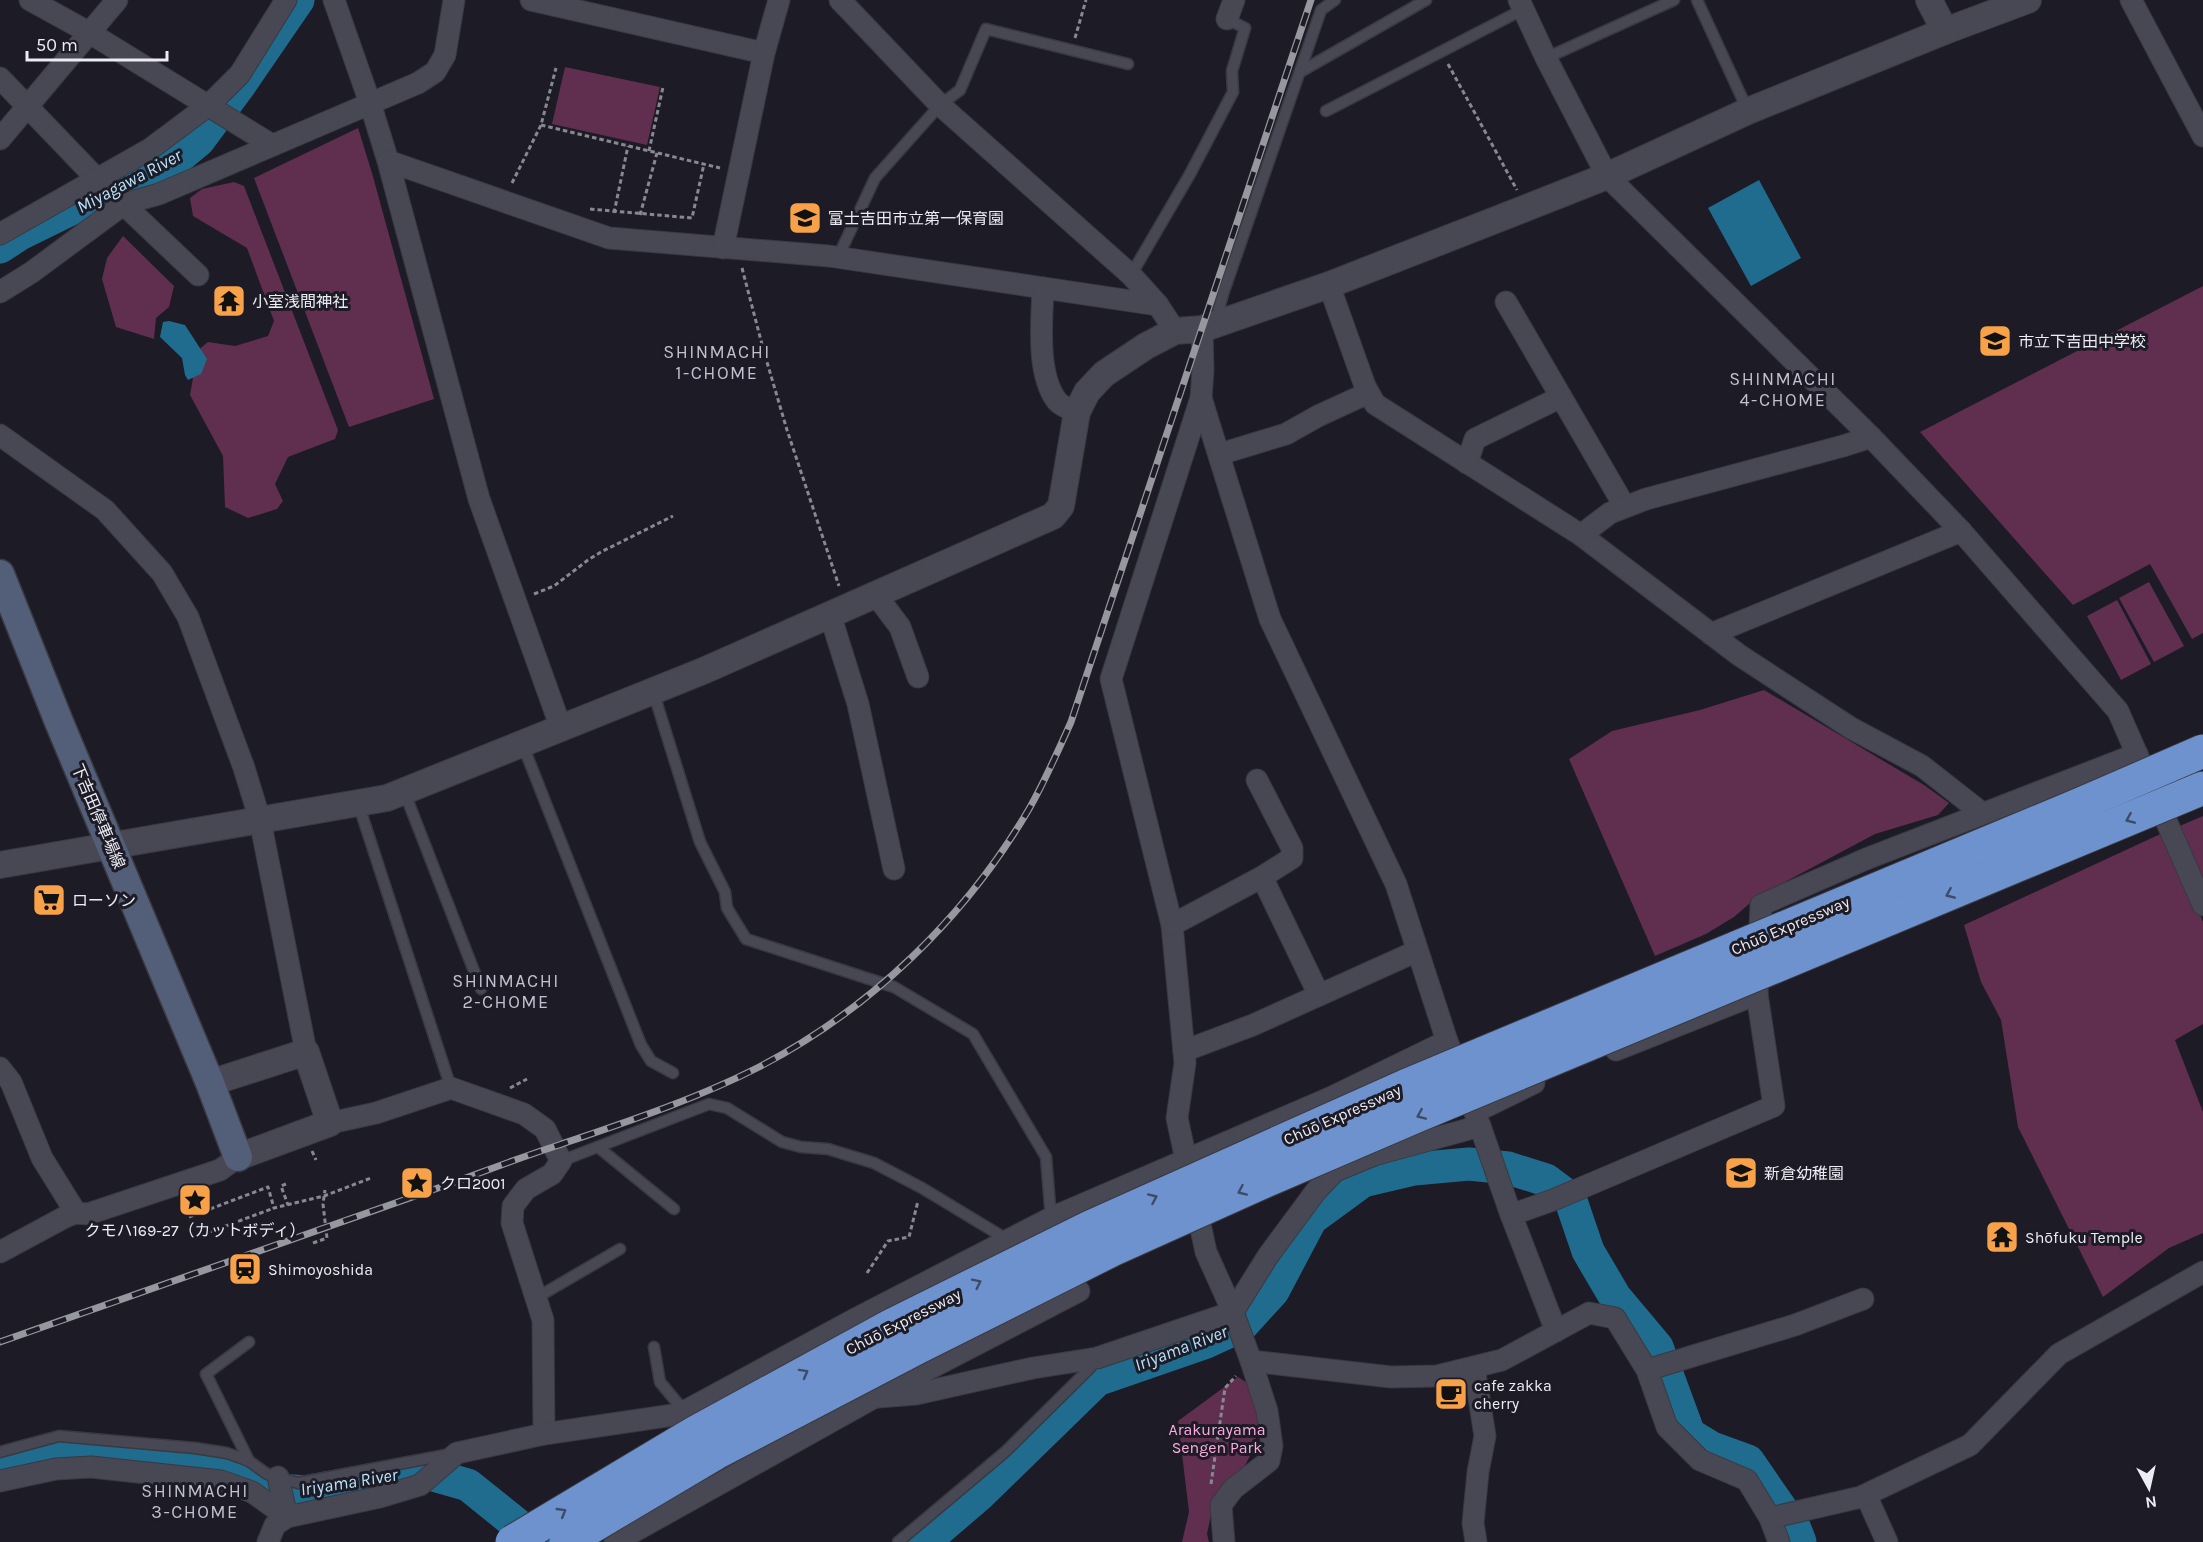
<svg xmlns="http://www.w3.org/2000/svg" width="2203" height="1542" viewBox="0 0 2203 1542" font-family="Karla,'Noto Sans JP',sans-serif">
	<rect width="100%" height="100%" fill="#1c1b26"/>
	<!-- green -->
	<g fill="#602e4f">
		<polygon points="565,67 660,87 647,145 552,124"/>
		<polygon points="358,128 372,173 434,399 349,427 254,178"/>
		<polygon points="234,182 244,186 338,430 335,439 288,457 275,484 283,501 277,509 248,518 225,507 223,456 190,395 194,372 184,362 208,342 235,346 268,336 274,321 247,248 193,216 190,198 202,189"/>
		<polygon points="123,236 174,286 169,307 156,318 154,339 116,327 102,279 107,258"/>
		<polygon points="2203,286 2203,633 2192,639 2150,564 2073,605 1920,432"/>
		<polygon points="2149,582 2184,646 2154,662 2119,598"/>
		<polygon points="2117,600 2151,664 2121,680 2087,616"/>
		<polygon points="1764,690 1924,785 1949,803 1938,815 1875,834 1757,897 1734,917 1706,934 1655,956 1569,759 1612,731 1700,710"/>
		<polygon points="2203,816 2203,885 2192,894 2203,922 2203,1024 2175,1040 2203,1112 2203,1233 2169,1248 2103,1297 2018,1127 2001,1020 1981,982 1964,925 2156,836"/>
		<path d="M1238 1377 1252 1386C1255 1400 1259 1420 1257 1434 1251 1460 1238 1483 1215 1496L1207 1534 1209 1542H1182L1189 1512 1178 1421Z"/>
	</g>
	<!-- water -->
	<g fill="#206c8e">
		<polygon points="1759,180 1801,258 1751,286 1708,208"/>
		<polygon points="169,321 185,325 207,359 201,374 188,380 185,375 182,358 160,337 163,322"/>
	</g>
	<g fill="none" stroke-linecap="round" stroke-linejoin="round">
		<!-- river -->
		<g stroke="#206c8e" stroke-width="33">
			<polyline points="0,247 20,234 181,155 199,140 239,86 298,0"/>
			<polyline points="0,1466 56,1449 123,1454 225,1469 282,1490 304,1492 419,1471 468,1485 539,1542"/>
			<polyline points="924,1542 979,1495 1097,1380 1204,1343 1241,1326 1273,1291 1311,1219 1363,1181 1414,1169 1469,1164 1508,1168 1546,1180 1570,1198 1588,1251 1615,1297 1657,1347 1689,1434 1712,1448 1748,1461 1795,1529 1800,1542"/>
		</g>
		<defs>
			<g id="service">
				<polyline points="1697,0 1748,111"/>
				<polyline points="1546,58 1674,0"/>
				<polyline points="1300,72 1426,0"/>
				<polyline points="1326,111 1524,9"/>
				<polyline points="838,257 875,178 940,105 960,90 986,29 1128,64"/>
				<polyline points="1131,275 1190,174 1233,92 1232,71 1245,28 1227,19"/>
				<polyline points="1215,323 1223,294 1321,10 1335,0"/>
				<polyline points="653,691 700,842 725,892 727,908 746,939 894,987 973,1034 1046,1157 1051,1218"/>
				<polyline points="522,743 641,1045 651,1061 673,1073"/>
				<polyline points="404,791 481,989"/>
				<polyline points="358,803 451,1088"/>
				<polyline points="598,1147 674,1209"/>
				<polyline points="561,1161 709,1104 727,1108 782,1142 801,1147 828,1149 874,1163 922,1188 1008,1240"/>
				<polyline points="536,1298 620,1249"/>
				<polyline points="249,1342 206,1374 249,1461"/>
				<polyline points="654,1347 660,1382 684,1411"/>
				<polyline points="0,1452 59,1436 195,1448 227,1453 249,1461 267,1474 298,1483 451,1454"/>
				<polyline points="898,1542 1005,1452 1089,1369 1096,1360"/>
			</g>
			<g id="minor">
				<polyline points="30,0 90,33 272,145"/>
				<polyline points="334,0 370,103 388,161 479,499 561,728"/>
				<polyline points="531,0 764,53"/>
				<polyline points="840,0 940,105 1131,275 1158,305 1175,331"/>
				<polyline points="1519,0 1546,58 1607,176 1871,437 1961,531 2118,711 2203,905"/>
				<polyline points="2131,0 2203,136"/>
				<polyline points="1227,19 1234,0"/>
				<polyline points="0,78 97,179 198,275"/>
				<polyline points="0,139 117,0"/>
				<polyline points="388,161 609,238 829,256 1158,305"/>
				<polyline points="0,234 150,149 209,105 240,74 286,0"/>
				<polyline points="723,248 764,53 779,0"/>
				<polyline points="1329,285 1365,386 1375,404 1581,535 1739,655 1851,728 1922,766 1982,813"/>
				<path d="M1043 288C1042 320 1036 374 1057 401 1062 407 1070 409 1077 412"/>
				<polyline points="0,292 32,272 124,204 159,194 418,83 435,72 445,55 454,0"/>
				<polyline points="1506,302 1625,507"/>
				<polyline points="1202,329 1203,370 1201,398 1111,679 1172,925 1185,1063 1177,1118 1206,1252 1233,1312 1251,1361 1267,1411 1272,1446 1269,1461 1233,1489 1221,1505 1224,1542"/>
				<polyline points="1201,398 1270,619 1396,884 1447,1041 1480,1126 1510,1212 1556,1331"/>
				<polyline points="0,435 105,510 162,573 188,617 244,768 260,820 306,1052"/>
				<polyline points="1220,454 1286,434 1318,416 1368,393"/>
				<polyline points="1467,463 1475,439 1561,397"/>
				<polyline points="1581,535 1610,513 1646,499 1843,446 1871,437"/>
				<polyline points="876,595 900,627 918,677"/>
				<polyline points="828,616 833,624 858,704 894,869"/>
				<polyline points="1711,634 1961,531"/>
				<polyline points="1262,877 1319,995"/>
				<polyline points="1172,925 1262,877 1292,858 1292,848 1257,780"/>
				<polyline points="1616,1050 1757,994 1761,905 1866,859 2137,754"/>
				<polyline points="1184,1051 1253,1025 1417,951"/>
				<polyline points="0,1068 11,1082 42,1158 76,1213"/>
				<polyline points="1475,1112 1534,1083"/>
				<polyline points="330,1123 376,1113 451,1088 524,1114 545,1129 561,1161 552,1174 526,1189 513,1206 512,1223 543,1320 544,1434"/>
				<polyline points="1511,1215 1553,1200 1774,1106 1757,994"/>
				<polyline points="0,1252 65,1217 76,1213 88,1214 220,1170 238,1157"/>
				<polyline points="1251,1361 1391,1377 1437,1376 1502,1360 1589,1313 1615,1318 1647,1370 1667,1427 1700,1460 1747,1480 1770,1518 1779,1542"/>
				<polyline points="1474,1367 1485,1436 1478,1472 1473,1523 1476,1542"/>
				<polyline points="1647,1370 1795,1325 1863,1299"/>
				<polyline points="829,1401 916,1394 1033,1368 1097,1358 1233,1312 1268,1256 1316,1191 1335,1171 1374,1155 1480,1126"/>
				<polyline points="687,1410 857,1318 1051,1218 1332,1097 1447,1041"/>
				<polyline points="0,1481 56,1469 91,1467 221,1481 252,1492 287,1517 278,1477"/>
				<polyline points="1866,1495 1887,1542"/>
				<polyline points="1770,1518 1861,1497 1970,1445 2059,1354 2203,1272"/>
				<polyline points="268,1542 275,1525 287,1517 380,1497 420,1485 457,1453 544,1434 680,1414 726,1410"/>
				<polyline points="615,1542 875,1397 1079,1291"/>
			</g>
			<g id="tertiary">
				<polyline points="1929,0 1945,31"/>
				<polyline points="0,865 387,798 703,671 1053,516 1061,506 1077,412 1087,392 1104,374 1146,346 1175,331 1202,329 1329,285 1526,208 1607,176 1748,111 1945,31 2028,0"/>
				<polyline points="210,1083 306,1052 330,1123 238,1157"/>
			</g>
			<polyline id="secondary" points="0,574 59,722 210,1083 238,1157"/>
		</defs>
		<!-- service casing -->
		<use href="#service" stroke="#393941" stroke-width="13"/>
		<!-- minor casing -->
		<use href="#minor" stroke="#393941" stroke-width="23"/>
		<!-- tertiary casing -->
		<use href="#tertiary" stroke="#393941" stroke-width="28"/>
		<!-- secondary casing -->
		<use href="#secondary" stroke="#393941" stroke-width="31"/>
		<!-- path -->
		<g stroke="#888891" stroke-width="3" stroke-dasharray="4.5 3" stroke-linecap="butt">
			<polyline points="1075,38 1086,0"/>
			<polyline points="1448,64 1517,190"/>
			<polyline points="541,125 720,168"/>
			<polyline points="649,151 663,87"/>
			<polyline points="512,183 541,125 556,68"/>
			<polyline points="590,209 692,218 704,164"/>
			<polyline points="614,213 628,146"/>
			<polyline points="640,215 657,153"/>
			<polyline points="742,268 764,352 787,430 839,586"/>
			<polyline points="534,594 554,586 588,560 601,552 673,516"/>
			<polyline points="510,1088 527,1079"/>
			<polyline points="312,1151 316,1160"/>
			<polyline points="286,1184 281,1186 288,1205"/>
			<polyline points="189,1217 268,1187 274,1208 324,1196 371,1178"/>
			<polyline points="196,1237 274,1208"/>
			<polyline points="313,1243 327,1238 323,1204 325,1190"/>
			<polyline points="867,1273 888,1241 909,1237 918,1201"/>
			<polyline points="1211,1484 1225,1388 1236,1376"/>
		</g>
		<!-- service -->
		<use href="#service" stroke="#484754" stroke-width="10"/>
		<!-- minor -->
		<use href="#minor" stroke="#484754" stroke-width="21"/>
		<!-- tertiary -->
		<use href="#tertiary" stroke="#484754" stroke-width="26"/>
		<!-- secondary -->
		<use href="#secondary" stroke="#535e78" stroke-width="28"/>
		<defs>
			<path id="rail" d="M0 1342C146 1291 292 1239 438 1188 478 1174 518 1158 559 1145 626 1122 694 1100 757 1068 870 1010 965 918 1029 809 1045 781 1058 751 1071 722L1311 0"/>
		</defs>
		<!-- rail casing -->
		<use href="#rail" stroke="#9797a0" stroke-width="7"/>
		<!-- rail -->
		<use href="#rail" stroke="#1c1b26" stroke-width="4.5" stroke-dasharray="14" stroke-linecap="butt"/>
		<defs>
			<g id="motorway-bridge">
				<polyline points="512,1542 696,1432 892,1325 1090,1227 1405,1086 2083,803 2203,751"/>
				<polyline points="566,1542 716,1453 917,1348 1112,1250 1261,1183 1419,1115 2203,788"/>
			</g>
		</defs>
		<!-- motorway-bridge casing -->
		<use href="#motorway-bridge" stroke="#393941" stroke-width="35" stroke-linecap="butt"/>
		<!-- motorway-bridge -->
		<use href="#motorway-bridge" stroke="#6e92cd" stroke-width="33"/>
	</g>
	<!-- one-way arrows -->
	<defs><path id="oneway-chevron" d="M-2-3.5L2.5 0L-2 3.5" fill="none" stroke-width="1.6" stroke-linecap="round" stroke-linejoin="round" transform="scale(1.5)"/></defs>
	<g stroke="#3d4b69">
		<use href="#oneway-chevron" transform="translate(2130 819) rotate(157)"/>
		<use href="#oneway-chevron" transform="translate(1950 894) rotate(157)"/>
		<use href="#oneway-chevron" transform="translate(1421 1115) rotate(157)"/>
		<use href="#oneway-chevron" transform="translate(1242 1191) rotate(156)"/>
		<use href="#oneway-chevron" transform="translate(1153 1198) rotate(-24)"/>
		<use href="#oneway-chevron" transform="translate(977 1283) rotate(-26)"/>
		<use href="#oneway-chevron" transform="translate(804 1373) rotate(-29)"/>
		<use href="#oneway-chevron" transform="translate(562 1512) rotate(-31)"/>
	</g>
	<!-- icons -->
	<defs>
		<symbol id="school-square" viewBox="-11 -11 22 22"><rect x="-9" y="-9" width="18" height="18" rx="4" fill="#f7a149" stroke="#1c1b26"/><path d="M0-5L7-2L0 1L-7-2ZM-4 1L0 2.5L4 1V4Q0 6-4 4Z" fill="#111"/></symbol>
		<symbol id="temple-square" viewBox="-11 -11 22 22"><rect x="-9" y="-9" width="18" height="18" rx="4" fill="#f7a149" stroke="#1c1b26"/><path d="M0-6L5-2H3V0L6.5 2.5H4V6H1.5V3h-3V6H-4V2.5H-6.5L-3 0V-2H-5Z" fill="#111"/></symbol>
		<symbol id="supermarket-square" viewBox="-11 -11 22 22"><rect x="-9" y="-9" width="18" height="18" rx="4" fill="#f7a149" stroke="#1c1b26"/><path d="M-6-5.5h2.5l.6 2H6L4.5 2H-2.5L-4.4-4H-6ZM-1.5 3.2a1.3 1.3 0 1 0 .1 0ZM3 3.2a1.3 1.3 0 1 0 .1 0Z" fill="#111"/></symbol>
		<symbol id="sight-square" viewBox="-11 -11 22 22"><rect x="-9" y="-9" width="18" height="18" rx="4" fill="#f7a149" stroke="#1c1b26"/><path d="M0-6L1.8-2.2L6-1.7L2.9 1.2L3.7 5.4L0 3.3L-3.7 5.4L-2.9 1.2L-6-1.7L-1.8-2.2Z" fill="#111"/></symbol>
		<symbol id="station-square" viewBox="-11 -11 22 22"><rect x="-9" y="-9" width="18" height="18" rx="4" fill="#f7a149" stroke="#1c1b26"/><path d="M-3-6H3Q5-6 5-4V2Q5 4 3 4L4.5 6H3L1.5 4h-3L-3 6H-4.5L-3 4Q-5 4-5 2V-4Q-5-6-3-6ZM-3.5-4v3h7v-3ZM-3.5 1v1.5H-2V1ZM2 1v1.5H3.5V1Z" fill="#111"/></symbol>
		<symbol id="cafe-square" viewBox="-11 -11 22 22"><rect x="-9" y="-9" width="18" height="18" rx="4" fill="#f7a149" stroke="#1c1b26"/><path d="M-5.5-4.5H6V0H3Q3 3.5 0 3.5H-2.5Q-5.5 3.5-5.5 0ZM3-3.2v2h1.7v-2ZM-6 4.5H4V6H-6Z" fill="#111"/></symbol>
	</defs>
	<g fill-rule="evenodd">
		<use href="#school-square" x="786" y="199" width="38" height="38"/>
		<use href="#temple-square" x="210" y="282" width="38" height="38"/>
		<use href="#school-square" x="1976" y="322" width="38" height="38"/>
		<use href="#supermarket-square" x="30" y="881" width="38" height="38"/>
		<use href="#school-square" x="1722" y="1154" width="38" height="38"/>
		<use href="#sight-square" x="398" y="1164" width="38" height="38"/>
		<use href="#sight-square" x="176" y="1181" width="38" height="38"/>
		<use href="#temple-square" x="1983" y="1218" width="38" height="38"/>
		<use href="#station-square" x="226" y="1250" width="38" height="38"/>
		<use href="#cafe-square" x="1432" y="1375" width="38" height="38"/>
	</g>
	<g text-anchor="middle" stroke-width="6" stroke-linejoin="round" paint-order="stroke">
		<!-- poi labels -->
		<g font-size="16" fill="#ececf4" stroke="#1c1b26" text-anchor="start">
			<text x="828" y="224">富士吉田市立第一保育園</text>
			<text x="252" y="307">小室浅間神社</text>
			<text x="2018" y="347">市立下吉田中学校</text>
			<text x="72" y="906">ローソン</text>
			<text x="1764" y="1179">新倉幼稚園</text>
			<text x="440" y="1189">クロ2001</text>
			<text x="195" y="1236" text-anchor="middle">クモハ169-27（カットボディ）</text>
			<text x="2025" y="1243">Shōfuku Temple</text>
			<text x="268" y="1275">Shimoyoshida</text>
			<text x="1474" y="1391">cafe zakka<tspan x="1474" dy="18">cherry</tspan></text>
		</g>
		<!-- street labels -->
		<g font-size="16" fill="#ececf4" stroke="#1c1b26">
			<text transform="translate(99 816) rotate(67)" y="6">下吉田停車場線</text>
			<text transform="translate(1790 925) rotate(-23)" y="6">Chūō Expressway</text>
			<text transform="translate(1342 1114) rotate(-24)" y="6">Chūō Expressway</text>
			<text transform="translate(903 1321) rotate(-27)" y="6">Chūō Expressway</text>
		</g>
		<!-- park labels -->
		<g font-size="16" fill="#fcabdf" stroke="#1c1b26">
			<text x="1217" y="1435">Arakurayama<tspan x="1217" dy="18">Sengen Park</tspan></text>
		</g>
		<!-- water labels -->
		<g font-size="18" font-style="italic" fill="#b7e3fb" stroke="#1c1b26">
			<text transform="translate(129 181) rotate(-28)" y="6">Miyagawa River</text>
			<text transform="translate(1181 1348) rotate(-21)" y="6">Iriyama River</text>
			<text transform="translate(349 1482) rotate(-9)" y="6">Iriyama River</text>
		</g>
		<!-- neighbourhood labels -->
		<g font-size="18" letter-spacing="1.5" fill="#c1c1d0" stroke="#1c1b26">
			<text x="717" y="358">SHINMACHI<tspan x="717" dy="21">1-CHOME</tspan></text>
			<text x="1783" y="385">SHINMACHI<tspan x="1783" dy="21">4-CHOME</tspan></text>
			<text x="506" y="987">SHINMACHI<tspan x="506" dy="21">2-CHOME</tspan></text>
			<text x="195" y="1497">SHINMACHI<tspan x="195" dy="21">3-CHOME</tspan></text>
		</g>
	</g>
	<!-- north arrow -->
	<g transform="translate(2149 1488) rotate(172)" stroke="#1c1b26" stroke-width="4.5" paint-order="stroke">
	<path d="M0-4.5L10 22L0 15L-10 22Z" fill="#ececf4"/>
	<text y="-9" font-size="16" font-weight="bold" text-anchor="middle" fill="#ececf4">N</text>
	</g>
	<!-- scale -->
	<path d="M27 51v9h140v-9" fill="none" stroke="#ececf4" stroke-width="3"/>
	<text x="36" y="51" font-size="18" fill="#ececf4" stroke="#1c1b26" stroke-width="4.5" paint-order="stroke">50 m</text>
</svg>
